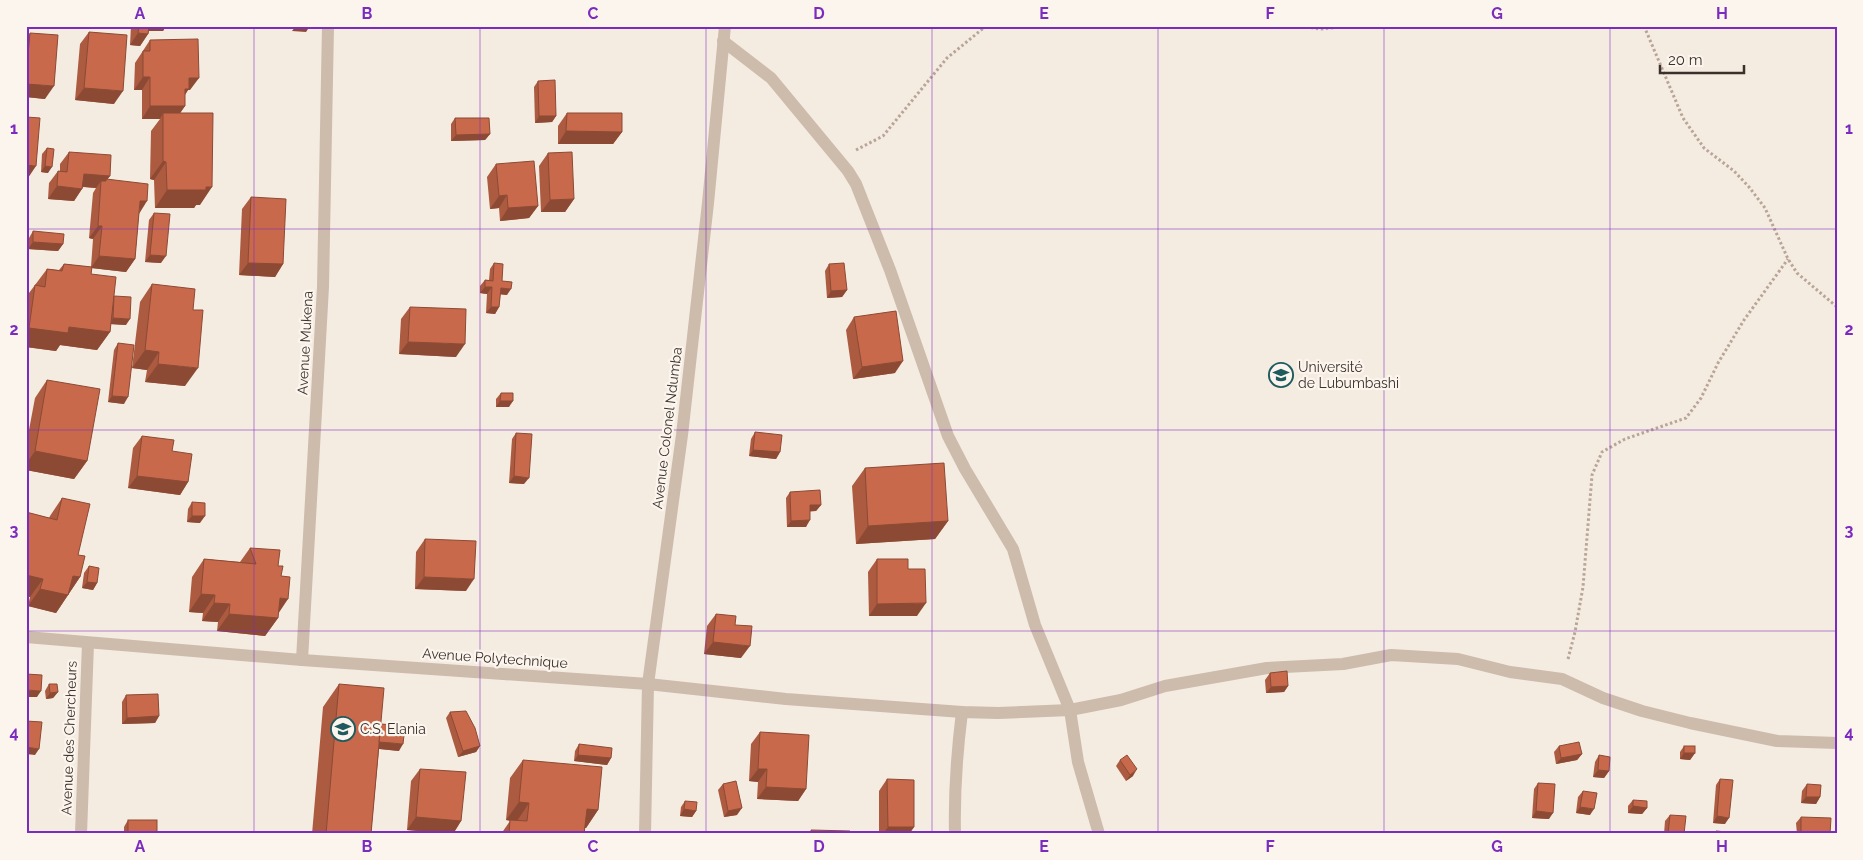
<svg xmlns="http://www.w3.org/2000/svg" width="1863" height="860" viewBox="0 0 1863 860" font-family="Raleway,sans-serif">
	<rect width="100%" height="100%" fill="#f4ebe1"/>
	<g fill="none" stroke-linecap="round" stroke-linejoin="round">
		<!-- path -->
		<g stroke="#b9a596" stroke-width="3" stroke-dasharray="2.5 2.5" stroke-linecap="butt">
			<polyline points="1301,26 1320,29 1349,26"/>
			<polyline points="1644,26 1683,118 1704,148 1734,171 1749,187 1765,208 1788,259 1797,273 1837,307"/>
			<polyline points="856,150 883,136 947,58 986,26"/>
			<polyline points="1568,659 1575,632 1583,587 1592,475 1602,452 1625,439 1686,418 1701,398 1718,363 1744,320 1788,259"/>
		</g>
		<!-- minor -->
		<g stroke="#cdbbac" stroke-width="12">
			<polyline points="723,41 771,78 848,171 856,184 890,270 948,436 965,469 1013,549 1035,625 1070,710 1078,762 1099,834"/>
			<polyline points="26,637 302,660 648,684 786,699 962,712 998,713 1070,710 1121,700 1165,686 1267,668 1343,664 1391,655 1458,659 1510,672 1562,679 1603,698 1642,711 1690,723 1777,741 1837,743"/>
			<polyline points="302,660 323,287 328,26"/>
			<polyline points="81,834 88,643"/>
			<polyline points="645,834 648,684 682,435 708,203 725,26"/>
			<path d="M955 834C954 793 957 752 962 712"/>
		</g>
	</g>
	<!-- wall -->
	<g fill="#ac5a40">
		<polygon points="131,26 166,26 163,31 149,31 148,34 140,46 130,45"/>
		<polygon points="89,32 114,104 75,100 80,44"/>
		<polygon points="30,33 45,99 26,97 26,39"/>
		<polygon points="150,40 190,90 188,90 185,95 185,106 180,113 200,205 196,205 194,208 155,208 154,180 150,179 151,131 160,119 142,119 142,90 134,90 135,63"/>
		<polygon points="538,81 556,116 552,122 535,123 534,87"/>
		<polygon points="567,113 622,132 613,144 558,144 558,126"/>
		<polygon points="455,118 490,134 485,140 451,141 451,124"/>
		<polygon points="47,148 48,173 41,172 42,154"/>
		<polygon points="69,152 110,176 107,179 139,213 135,259 126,272 92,268 91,274 114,296 126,325 111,324 110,332 97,350 60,345 56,351 26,347 26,297 47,269 59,270 64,264 91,267 93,239 89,238 93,193 96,188 83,187 74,201 48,199 49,183 58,171 60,171 60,164"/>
		<polygon points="548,153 574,199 565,212 541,212 539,166"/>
		<polygon points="496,164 538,206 529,218 500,221 499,208 490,209 487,177"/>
		<polygon points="251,197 283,264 275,277 239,275 242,209"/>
		<polygon points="154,213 161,263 145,262 149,220"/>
		<polygon points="33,231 63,244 58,251 28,249 29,238"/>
		<polygon points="494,263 507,295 500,294 499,307 495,314 486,313 487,294 480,293 480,286 485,280 489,280 490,269"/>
		<polygon points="829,264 847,290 842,297 827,298 825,271"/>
		<polygon points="152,284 185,386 145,382 147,370 132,368 140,302"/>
		<polygon points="410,307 456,357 399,354 401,319"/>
		<polygon points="854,317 895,373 853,379 846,330"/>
		<polygon points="118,343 124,404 108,402 114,350"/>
		<polygon points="47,380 87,461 74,479 26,470 26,446 35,398"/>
		<polygon points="501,393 509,407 496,407 496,399"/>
		<polygon points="755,432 780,452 776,459 749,456 751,439"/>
		<polygon points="516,433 524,484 509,483 512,439"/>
		<polygon points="142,436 172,451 188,482 180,495 128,488 133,448"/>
		<polygon points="865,468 948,521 935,539 856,544 852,486"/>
		<polygon points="790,492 821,505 816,511 810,511 806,527 787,527 786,498"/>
		<polygon points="62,498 78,555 80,577 56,613 28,606 30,597 26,596 26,512 49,518 50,516"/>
		<polygon points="192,502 200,523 187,522 188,509"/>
		<polygon points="425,539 466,591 415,589 416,552"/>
		<polygon points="250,548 278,566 278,618 265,636 217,631 218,622 202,621 203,613 189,612 192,577 204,559 240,562"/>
		<polygon points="877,559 908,569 917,616 869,616 868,572"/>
		<polygon points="89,566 97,583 93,590 82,588 84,573"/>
		<polygon points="716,614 735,625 741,658 704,654 707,626"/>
		<polygon points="1270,673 1288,686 1284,692 1266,693 1265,680"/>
		<polygon points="49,684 58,692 53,698 46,699 45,691"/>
		<polygon points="339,684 381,724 399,751 379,749 371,834 312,834 323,707"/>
		<polygon points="126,695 159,716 155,723 122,724 122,702"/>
		<polygon points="450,712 480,746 476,752 458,757 446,718"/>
		<polygon points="760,732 806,789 798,801 757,799 758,782 749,781 751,744"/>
		<polygon points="579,744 611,758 607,765 574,761 575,751"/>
		<polygon points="1559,746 1582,754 1577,760 1556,764 1554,752"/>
		<polygon points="1684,746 1695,753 1690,760 1680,759 1680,752"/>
		<polygon points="1599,755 1609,771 1604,778 1593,777 1595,762"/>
		<polygon points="523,760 598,810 586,828 585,828 584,834 501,834 510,821 506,820 510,778"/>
		<polygon points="1120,760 1133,776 1126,781 1116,766"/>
		<polygon points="420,769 461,821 453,834 407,830 411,781"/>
		<polygon points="887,779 914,827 909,834 879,834 879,791"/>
		<polygon points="1720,779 1725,824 1713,823 1716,785"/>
		<polygon points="1538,783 1549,819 1532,818 1534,789"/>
		<polygon points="723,784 737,815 724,817 718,790"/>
		<polygon points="1807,784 1820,797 1816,804 1801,803 1802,791"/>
		<polygon points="1583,791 1590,815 1576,813 1578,797"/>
		<polygon points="1633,800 1647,808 1642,814 1628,813 1628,806"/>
		<polygon points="685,801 696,811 692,817 680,816 681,807"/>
		<polygon points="1670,815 1684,834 1664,834 1665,821"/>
		<polygon points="1801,817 1830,834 1797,834 1796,823"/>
		<polygon points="128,820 157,834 124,834 124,827"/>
	</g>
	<!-- shaded-wall -->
	<g fill="#8c4a34">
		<polygon points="144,26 166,26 163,31 141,31"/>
		<polygon points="296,26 310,26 306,32 292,31"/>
		<polygon points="138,33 148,34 140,46 130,45"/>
		<polygon points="143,77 150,77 142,90 134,90"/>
		<polygon points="189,78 199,78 190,90 188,90 180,102"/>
		<polygon points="26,84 54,86 45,99 26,97"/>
		<polygon points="84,88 123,91 114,104 75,100"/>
		<polygon points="150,106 185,106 176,119 163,113 160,119 142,119"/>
		<polygon points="539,116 556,116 552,122 535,123"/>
		<polygon points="566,131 622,132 613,144 558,144"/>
		<polygon points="490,134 485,140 451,141 456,135"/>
		<polygon points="163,161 166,162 154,180 150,179"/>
		<polygon points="26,165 36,166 28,178 26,178"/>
		<polygon points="45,166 52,167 48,173 41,172"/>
		<polygon points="84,174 110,176 101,188 101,181 96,188 75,186"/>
		<polygon points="57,186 82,189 74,201 48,199"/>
		<polygon points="206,187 212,187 200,205 196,205 194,208 155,208 167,190"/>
		<polygon points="507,195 499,208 490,209 499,196"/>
		<polygon points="574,199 565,212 541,212 550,200"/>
		<polygon points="140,201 147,201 139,214"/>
		<polygon points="538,206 529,218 500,221 508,208"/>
		<polygon points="98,226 102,226 93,239 89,238"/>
		<polygon points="33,242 63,244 58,251 28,249"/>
		<polygon points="150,255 166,256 161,263 145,262"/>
		<polygon points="99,256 135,259 126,272 91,268"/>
		<polygon points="248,263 283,264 275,277 239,275"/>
		<polygon points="485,287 492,287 487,294 480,293"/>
		<polygon points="501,288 511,289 507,295 497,294"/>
		<polygon points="847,290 842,297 827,298 831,291"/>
		<polygon points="491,307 499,307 495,314 486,313"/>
		<polygon points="113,318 130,319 126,325 109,324"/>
		<polygon points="69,327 110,332 97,350 60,345 56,351 26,347 26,332 29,328"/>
		<polygon points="408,342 465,344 456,357 399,354"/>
		<polygon points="145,350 159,352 147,370 132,368"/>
		<polygon points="903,361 895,373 853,379 862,367"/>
		<polygon points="158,364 198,368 185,386 145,382"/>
		<polygon points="112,396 128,397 124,404 108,402"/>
		<polygon points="500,401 513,401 509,407 496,407"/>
		<polygon points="753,450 780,452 776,459 749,456"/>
		<polygon points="35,451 87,461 74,479 26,470 26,464"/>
		<polygon points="137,476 188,482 180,495 128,488"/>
		<polygon points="514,476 529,478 524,484 509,483"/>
		<polygon points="810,505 821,505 816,511 805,512"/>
		<polygon points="192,516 205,516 200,523 187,522"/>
		<polygon points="810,520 806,527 787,527 791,521"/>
		<polygon points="948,521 935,539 856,544 868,526"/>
		<polygon points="26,575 43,579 30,597 26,596"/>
		<polygon points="73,576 80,577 56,613 28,606 40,589"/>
		<polygon points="424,577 474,579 466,591 415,589"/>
		<polygon points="87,582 97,583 93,590 82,588"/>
		<polygon points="201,594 215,595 203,613 189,612"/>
		<polygon points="280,598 288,599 276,617"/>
		<polygon points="214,603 230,604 218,622 202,621"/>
		<polygon points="926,603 917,616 869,616 877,604"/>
		<polygon points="229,614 278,618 265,636 217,631"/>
		<polygon points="713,642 750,646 741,658 704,654"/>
		<polygon points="1288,686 1284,692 1266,693 1271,687"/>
		<polygon points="26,690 41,691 37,697 26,697"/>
		<polygon points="58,692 53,698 46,699 50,693"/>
		<polygon points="159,716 155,723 122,724 127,718"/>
		<polygon points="376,742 403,744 399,751 371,748"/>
		<polygon points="480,746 476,752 458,757 463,751"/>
		<polygon points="26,747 39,749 35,755 26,754"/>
		<polygon points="1684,753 1695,753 1690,760 1680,759"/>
		<polygon points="1582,754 1577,760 1556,764 1561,758"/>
		<polygon points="578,755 611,758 607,765 574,761"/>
		<polygon points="758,769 767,769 758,782 749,781"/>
		<polygon points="1137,769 1133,776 1126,781 1130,775"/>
		<polygon points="1598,770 1609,771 1604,778 1593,777"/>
		<polygon points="766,787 806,789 798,801 757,799"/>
		<polygon points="1806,797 1820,797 1816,804 1801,803"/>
		<polygon points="519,802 529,803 517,821 506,820"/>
		<polygon points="1633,806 1647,808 1642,814 1628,813"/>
		<polygon points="1580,807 1594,809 1590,815 1576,813"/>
		<polygon points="742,808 737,815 724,817 728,811"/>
		<polygon points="587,809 598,810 586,828 574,826"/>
		<polygon points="684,809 696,811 692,817 680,816"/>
		<polygon points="1536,811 1553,813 1549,819 1532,818"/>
		<polygon points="1717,816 1729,818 1725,824 1713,823"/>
		<polygon points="416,817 461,821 453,834 407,830"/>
		<polygon points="888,827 914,827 909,834 883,834"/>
	</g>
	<!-- building -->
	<g fill="#c8694b" stroke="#8c4a34">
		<polygon points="139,26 149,26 148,34 138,33"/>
		<polygon points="89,32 127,35 123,91 84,88"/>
		<polygon points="30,33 58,35 54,86 26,84 26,76"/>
		<polygon points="198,39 199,78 189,78 189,89 185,89 185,106 150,106 150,77 143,77 143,51 150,51 150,40"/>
		<polygon points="555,80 556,116 539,116 538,81"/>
		<polygon points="163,113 213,113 212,187 206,187 206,190 167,190 166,162 163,161"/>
		<polygon points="567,113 622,113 622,132 566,131"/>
		<polygon points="26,117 40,118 36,166 26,165"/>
		<polygon points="455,118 489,118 490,134 456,135"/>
		<polygon points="47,148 54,149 52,167 45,166"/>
		<polygon points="69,152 111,155 110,176 84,174 82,189 57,186 58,171 67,172"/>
		<polygon points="572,152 574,199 550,200 548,153"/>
		<polygon points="534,161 538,206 508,208 507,195 499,196 496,164"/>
		<polygon points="106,179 148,184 147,201 140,201 135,259 99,256 102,226 98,226 101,181 106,181"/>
		<polygon points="251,197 286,199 283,264 248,263"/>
		<polygon points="154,213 170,214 166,256 150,255"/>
		<polygon points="33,231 64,234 63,244 33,242"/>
		<polygon points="494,263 503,264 502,281 512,282 511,289 501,288 499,307 491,307 492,287 485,287 485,280 493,281"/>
		<polygon points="844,263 847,290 831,291 829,264"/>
		<polygon points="64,264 92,267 91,274 116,277 110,332 69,327 68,333 29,328 35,285 45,287 47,269 62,271"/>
		<polygon points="152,284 195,289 193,310 203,310 198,368 158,364 159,352 145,350"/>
		<polygon points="114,296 131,297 130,319 113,318"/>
		<polygon points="410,307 466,309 465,344 408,342"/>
		<polygon points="896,311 903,361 862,367 854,317"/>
		<polygon points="118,343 134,345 128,397 112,396"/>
		<polygon points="26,377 28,377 26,391"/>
		<polygon points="47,380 100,389 87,461 35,451"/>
		<polygon points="501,393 513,393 513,401 500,401"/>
		<polygon points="755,432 782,435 780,452 753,450"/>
		<polygon points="516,433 532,434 529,478 514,476"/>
		<polygon points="142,436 174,440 172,451 192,454 188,482 137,476"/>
		<polygon points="944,463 948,521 868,526 865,468"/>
		<polygon points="820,490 821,505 810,505 810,520 791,521 790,492"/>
		<polygon points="62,498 90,504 78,555 85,556 80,577 73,576 68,595 40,589 43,579 26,575 26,512 57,520"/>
		<polygon points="192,502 205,503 205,516 192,516"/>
		<polygon points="425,539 476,541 474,579 424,577"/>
		<polygon points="250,548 280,550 278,566 283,566 281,576 290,577 288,599 280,598 278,618 229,614 230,604 214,603 215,595 201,594 204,559 256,564"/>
		<polygon points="877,559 908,559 908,569 925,569 926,603 877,604"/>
		<polygon points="89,566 99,568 97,583 87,582"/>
		<polygon points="716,614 736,616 735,625 752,626 750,646 713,642"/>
		<polygon points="1287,671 1288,686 1271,687 1270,673"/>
		<polygon points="26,674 42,675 41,691 26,690"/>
		<polygon points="49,684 57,684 58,692 50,693"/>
		<polygon points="339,684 384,688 371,834 326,834"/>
		<polygon points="158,694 159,716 127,718 126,695"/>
		<polygon points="466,711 475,728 480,746 463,751 450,712"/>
		<polygon points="26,721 42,722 39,749 26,747"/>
		<polygon points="381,724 405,726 403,744 379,742"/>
		<polygon points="760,732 809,735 806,789 766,787 767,769 758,769"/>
		<polygon points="1579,742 1582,754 1561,758 1559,746"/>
		<polygon points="579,744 612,748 611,758 578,755"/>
		<rect x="1684" y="746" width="11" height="7"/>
		<polygon points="1127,755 1137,769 1130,775 1120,760"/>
		<polygon points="1599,755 1610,757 1609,771 1598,770"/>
		<polygon points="523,760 602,767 598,810 587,809 584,834 509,834 510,820 527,821 529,803 519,802"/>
		<polygon points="420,769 466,772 461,821 416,817"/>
		<polygon points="887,779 914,780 914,827 888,827"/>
		<polygon points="1720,779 1733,780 1729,818 1717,816"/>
		<polygon points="736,781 742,808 728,811 723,784"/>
		<polygon points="1538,783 1555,784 1553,813 1536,811"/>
		<polygon points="1807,784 1821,785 1820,797 1806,797"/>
		<polygon points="1583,791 1597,793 1594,809 1580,807"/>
		<polygon points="1633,800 1647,801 1647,808 1633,806"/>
		<polygon points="685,801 697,802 696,811 684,809"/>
		<polygon points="1670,815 1686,816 1684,834 1668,834"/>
		<polygon points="1801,817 1831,818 1830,834 1801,834"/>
		<rect x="128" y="820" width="29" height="14"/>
		<polygon points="811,830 850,831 850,834 811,834"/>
		<polygon points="1716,831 1727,832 1727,834 1716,834"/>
	</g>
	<!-- grid -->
	<path fill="none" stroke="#7b2cbf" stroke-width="1" stroke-opacity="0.55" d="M254 26V834M480 26V834M706 26V834M932 26V834M1158 26V834M1384 26V834M1610 26V834M26 229H1837M26 430H1837M26 631H1837"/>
	<!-- icons -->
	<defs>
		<symbol id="university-ring" viewBox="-11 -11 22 22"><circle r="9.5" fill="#fbf5ee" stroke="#1f5a5e" stroke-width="1.5"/><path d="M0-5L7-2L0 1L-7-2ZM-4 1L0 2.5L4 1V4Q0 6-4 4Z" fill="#1f5a5e"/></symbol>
		<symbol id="school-ring" viewBox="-11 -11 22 22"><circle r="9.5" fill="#fbf5ee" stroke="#1f5a5e" stroke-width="1.5"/><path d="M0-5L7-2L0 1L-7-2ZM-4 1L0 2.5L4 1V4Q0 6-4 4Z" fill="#1f5a5e"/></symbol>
	</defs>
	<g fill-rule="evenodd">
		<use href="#university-ring" x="1267" y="361" width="28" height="28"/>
		<use href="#school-ring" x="329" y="715" width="28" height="28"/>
	</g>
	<g text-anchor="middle" stroke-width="4.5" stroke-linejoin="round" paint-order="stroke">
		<!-- street labels -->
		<g font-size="14" fill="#3b302b" stroke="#fbf5ee">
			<text transform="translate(305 343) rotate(-87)" y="5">Avenue Mukena</text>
			<text transform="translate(667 428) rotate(-83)" y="5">Avenue Colonel Ndumba</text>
			<text transform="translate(495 658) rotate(4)" y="5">Avenue Polytechnique</text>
			<text transform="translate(69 738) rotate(-88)" y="5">Avenue des Chercheurs</text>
		</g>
		<!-- poi labels -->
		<g font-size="14" fill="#3b302b" stroke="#fbf5ee" text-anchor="start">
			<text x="1298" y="372">Université<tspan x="1298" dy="16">de Lubumbashi</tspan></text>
			<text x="360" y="734">C.S. Elania</text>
		</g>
	</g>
	<!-- border -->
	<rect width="1863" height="860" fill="none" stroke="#fbf5ee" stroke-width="55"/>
	<!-- scale -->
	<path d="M1660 65v8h84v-8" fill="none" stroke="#3b302b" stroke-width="2.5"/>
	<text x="1668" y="65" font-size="15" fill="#3b302b" stroke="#fbf5ee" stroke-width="4" paint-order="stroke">20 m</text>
	<rect x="28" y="28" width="1808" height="804" fill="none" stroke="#7b2cbf" stroke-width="2"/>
	<g font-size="16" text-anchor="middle" font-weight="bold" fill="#7b2cbf">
		<text x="140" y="19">A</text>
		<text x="367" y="19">B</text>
		<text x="593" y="19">C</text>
		<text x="819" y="19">D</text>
		<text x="1044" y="19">E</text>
		<text x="1270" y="19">F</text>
		<text x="1497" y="19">G</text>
		<text x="1722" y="19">H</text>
		<text x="14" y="134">1</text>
		<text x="1849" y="134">1</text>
		<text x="14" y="335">2</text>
		<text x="1849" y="335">2</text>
		<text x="14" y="536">3</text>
		<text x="1849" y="536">3</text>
		<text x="14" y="738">4</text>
		<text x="1849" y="738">4</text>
		<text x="140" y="852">A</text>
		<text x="367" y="852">B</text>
		<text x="593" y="852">C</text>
		<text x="819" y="852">D</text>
		<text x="1044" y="852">E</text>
		<text x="1270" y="852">F</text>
		<text x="1497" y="852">G</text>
		<text x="1722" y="852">H</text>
	</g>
</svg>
